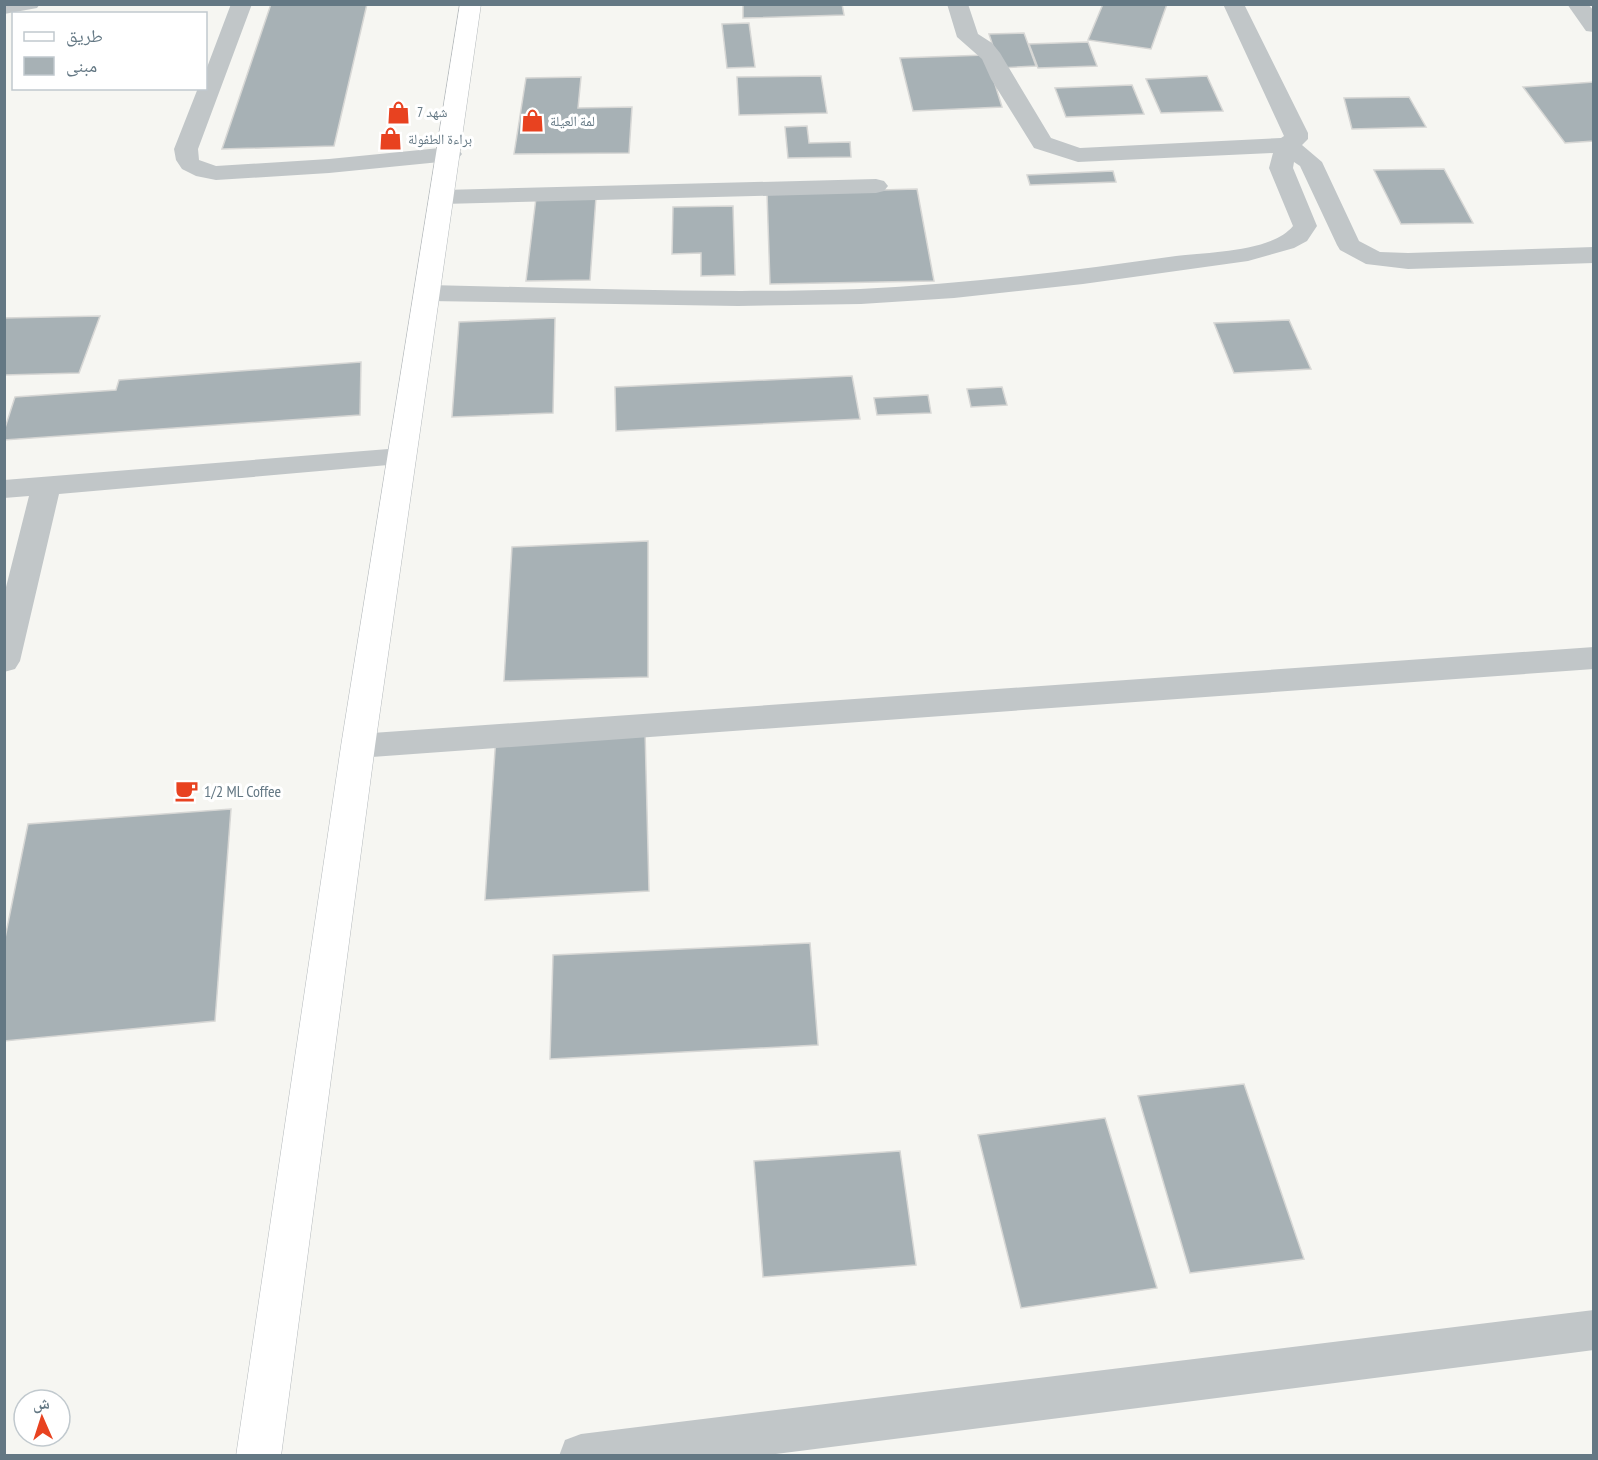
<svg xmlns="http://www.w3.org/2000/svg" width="1598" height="1460" viewBox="0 0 1598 1460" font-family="'PT Sans Narrow','Noto Naskh Arabic',sans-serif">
	<rect width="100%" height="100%" fill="#f6f6f2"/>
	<!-- building -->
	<g fill="#a7b1b5" stroke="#d7d7d5" stroke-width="1.5">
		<polygon points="271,4 367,4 334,146 222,149"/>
		<polygon points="743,4 842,4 844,15 743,18"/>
		<polygon points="1103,4 1167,4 1151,49 1088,40"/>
		<polygon points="749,23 755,67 727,68 722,24"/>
		<polygon points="1024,33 1036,66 1000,68 989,34"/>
		<polygon points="1088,42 1097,66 1038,68 1029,44"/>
		<polygon points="986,55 1002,107 913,111 900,58"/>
		<polygon points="821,76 827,113 739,115 737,77"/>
		<polygon points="1207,76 1223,111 1161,113 1146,79"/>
		<polygon points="581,77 578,108 632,107 629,153 514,154 526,78"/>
		<polygon points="1594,82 1594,141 1565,143 1523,87"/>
		<polygon points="1132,85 1144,114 1066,117 1055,88"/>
		<polygon points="1409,97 1426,127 1352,129 1344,98"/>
		<polygon points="807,126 809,143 850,142 851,157 788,158 785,127"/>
		<polygon points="1444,169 1473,223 1401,224 1374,170"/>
		<polygon points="1113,171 1116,182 1030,185 1027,175"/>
		<polygon points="917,189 934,281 770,284 767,193"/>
		<polygon points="596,197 590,280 526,281 536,198"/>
		<polygon points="733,206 735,275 701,276 701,253 672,254 673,207"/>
		<polygon points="100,316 79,373 4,375 4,318"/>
		<polygon points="555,318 553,413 452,417 459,322"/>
		<polygon points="1289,320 1311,369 1234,373 1214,323"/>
		<polygon points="361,362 360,415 4,440 4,431 15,397 116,390 119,380"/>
		<polygon points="852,376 860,419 616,431 615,387"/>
		<polygon points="1002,387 1007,405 971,407 967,389"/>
		<polygon points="928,395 931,413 877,415 874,398"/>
		<polygon points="648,541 648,677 504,681 512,547"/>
		<polygon points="645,730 649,891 485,900 496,736"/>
		<polygon points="231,809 215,1021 4,1041 4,943 28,824"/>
		<polygon points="810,943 818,1045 550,1059 553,955"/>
		<polygon points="1244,1084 1304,1259 1190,1273 1138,1096"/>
		<polygon points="1105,1118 1157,1288 1021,1308 978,1135"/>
		<polygon points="900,1151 916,1265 763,1277 754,1161"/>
	</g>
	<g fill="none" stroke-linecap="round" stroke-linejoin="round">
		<defs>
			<polygon id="major" points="460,4 481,4 375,746 281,1456 236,1456 341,746"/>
		</defs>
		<!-- major casing -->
		<use href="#major" stroke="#b4b9bc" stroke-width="1"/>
		<!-- minor -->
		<g fill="#c1c6c8" fill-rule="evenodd">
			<polygon points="4,4 40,4 37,8 4,14"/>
			<polygon points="231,4 252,4 198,149 199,160 216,166 329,159 450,147 458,149 462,154 458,159 450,161 329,173 216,180 196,176 182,169 176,160 174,149 198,88 206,88 206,70"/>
			<path d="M947 4H968L978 34 992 43 1000 53 1051 138 1080 148 1281 138 1284 136 1223 4H1244L1308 133V139L1302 145 1322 162 1359 241 1380 252 1408 253 1594 247V263L1408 269 1366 264 1340 250 1337 245 1300 166 1294 162 1293 168 1317 226 1307 241 1294 248 1248 261 1083 284 954 298 861 304 738 306 429 301 420 298 416 293 420 288 429 285C573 288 717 294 860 289 966 284 1071 271 1176 256 1207 252 1272 252 1293 226L1269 168 1273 153 1078 162 1034 148 991 79 982 59 957 37Z"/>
			<polygon points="1567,4 1588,4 1594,11 1594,32 1586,31"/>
			<polygon points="876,179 884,181 888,186 884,191 876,193 443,204 434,202 431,197 434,192 443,190"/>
			<polygon points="401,448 411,451 415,457 411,463 59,494 20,661 15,669 4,672 4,595 29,496 4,498 4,480"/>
			<polygon points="1594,647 1594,669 358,758 346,755 341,746 346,737 358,734"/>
			<polygon points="1594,1310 1594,1350 760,1456 559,1456 565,1440 581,1434"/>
		</g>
		<!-- major -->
		<use href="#major" fill="#fff" fill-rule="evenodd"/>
	</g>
	<!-- icons -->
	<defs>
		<symbol id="shop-bare" viewBox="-9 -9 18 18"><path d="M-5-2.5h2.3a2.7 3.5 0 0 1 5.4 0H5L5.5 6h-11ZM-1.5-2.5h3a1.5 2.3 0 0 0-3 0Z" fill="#e84220" stroke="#fff" stroke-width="2.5" paint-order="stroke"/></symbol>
		<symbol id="cafe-bare" viewBox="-9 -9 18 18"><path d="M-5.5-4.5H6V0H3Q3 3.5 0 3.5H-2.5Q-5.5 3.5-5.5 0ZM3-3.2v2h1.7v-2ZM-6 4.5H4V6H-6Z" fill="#e84220" stroke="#fff" stroke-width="2.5" paint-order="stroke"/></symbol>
	</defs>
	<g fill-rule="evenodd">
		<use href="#shop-bare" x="382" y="96" width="33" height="33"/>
		<use href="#shop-bare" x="516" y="104" width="33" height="33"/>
		<use href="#shop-bare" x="374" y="122" width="33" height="33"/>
		<use href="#cafe-bare" x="170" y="774" width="33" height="33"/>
	</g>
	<g text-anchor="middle" stroke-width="6" stroke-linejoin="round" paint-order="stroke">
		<!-- far-poi labels -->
		<g font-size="14" fill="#647884" stroke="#fff" text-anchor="start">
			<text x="417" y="117">شهد 7</text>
			<text x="550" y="126">لمة العيلة</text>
			<text x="408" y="144">براءة الطفولة</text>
		</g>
		<!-- poi labels -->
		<g font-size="16" fill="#647884" stroke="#fff" text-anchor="start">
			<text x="204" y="797">1/2 ML Coffee</text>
		</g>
	</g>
	<!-- border -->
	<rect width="1598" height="1460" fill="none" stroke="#647884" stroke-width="12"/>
	<!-- legend -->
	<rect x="12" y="12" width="195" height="78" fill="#ffffff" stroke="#c1c9ce" stroke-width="1.5"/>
	<rect x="24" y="32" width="30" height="9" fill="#ffffff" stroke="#c1c9ce" stroke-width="1.5"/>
	<text x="66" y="42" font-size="18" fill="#647884">طريق</text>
	<rect x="24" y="57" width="30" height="18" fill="#a7b1b5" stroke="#c1c9ce" stroke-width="1.5"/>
	<text x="66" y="72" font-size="18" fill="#647884">مبنى</text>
	<!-- north arrow -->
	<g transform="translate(42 1418) rotate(357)"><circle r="28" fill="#ffffff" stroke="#c1c9ce" stroke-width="1.5"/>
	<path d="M0-4.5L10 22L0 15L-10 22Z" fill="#e84220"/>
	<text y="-9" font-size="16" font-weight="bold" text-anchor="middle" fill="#647884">ش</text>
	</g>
</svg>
